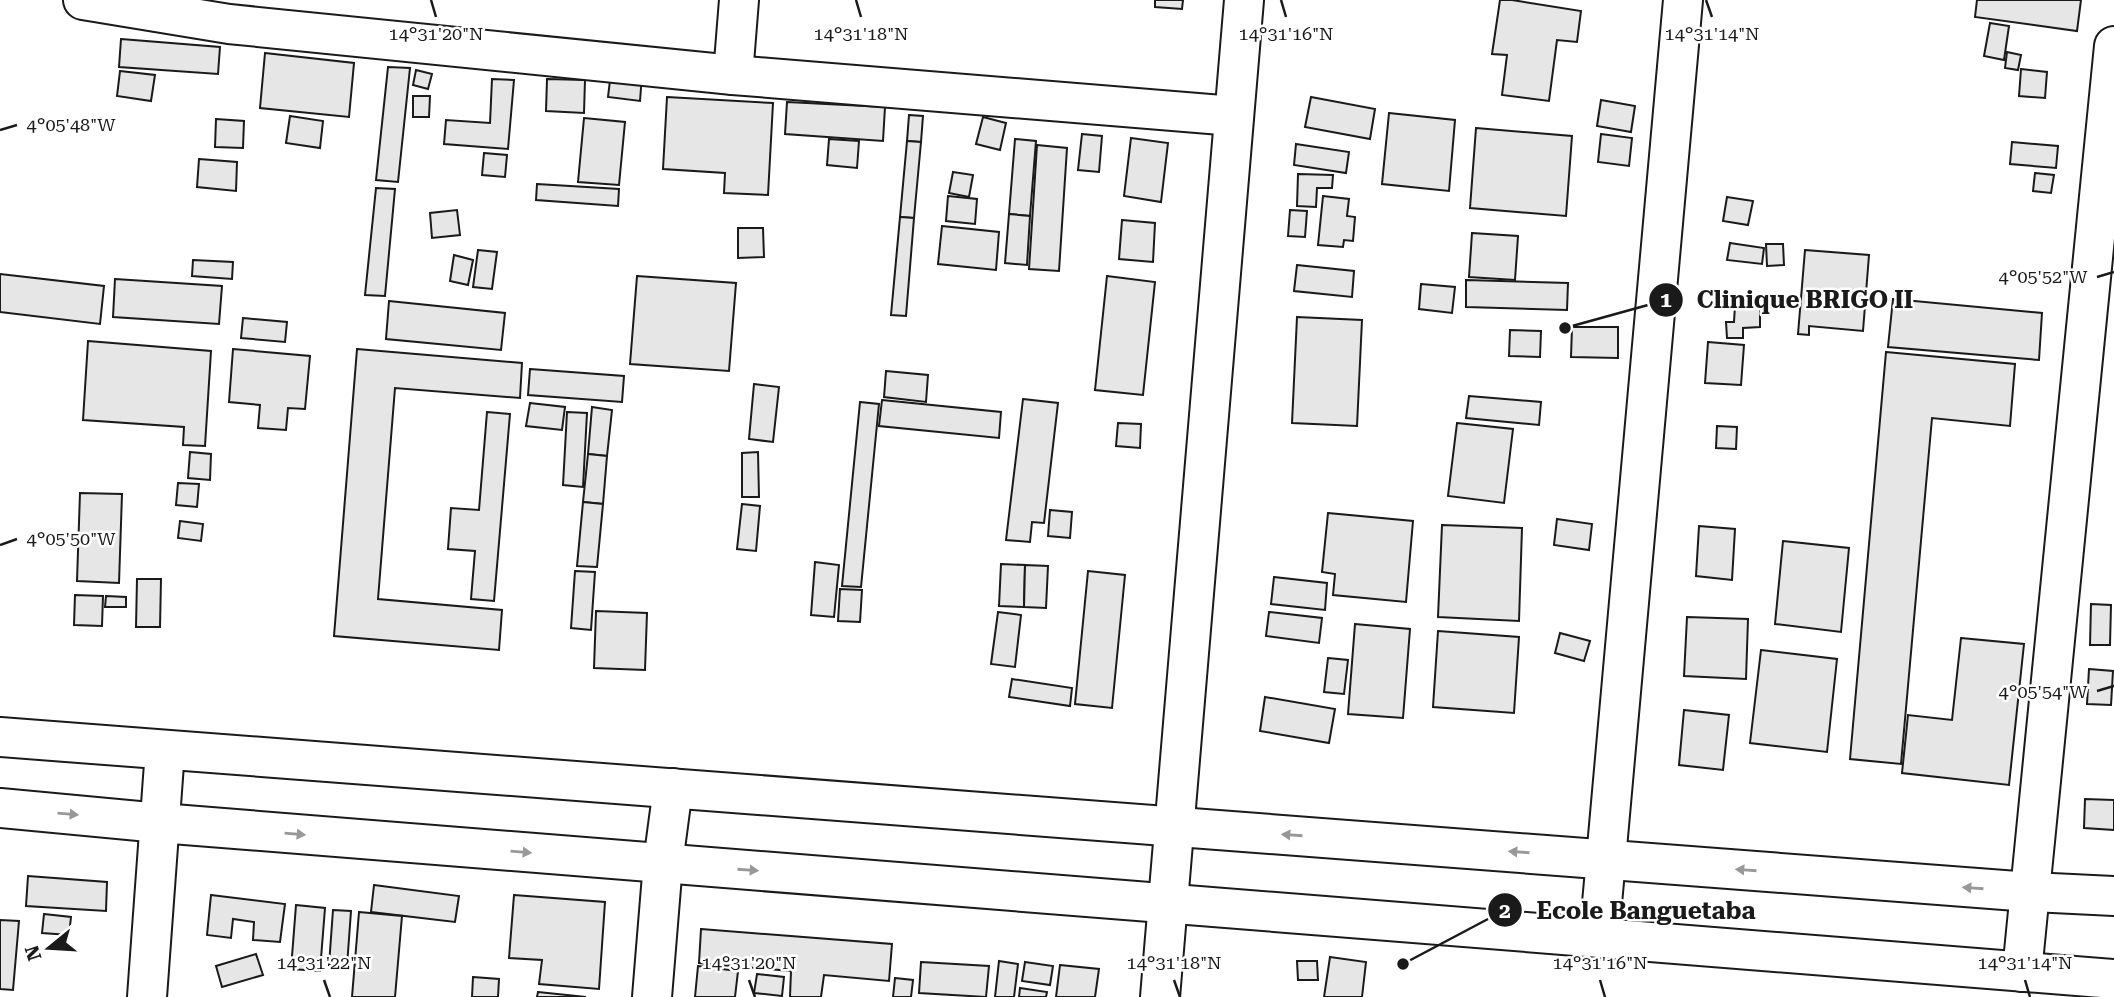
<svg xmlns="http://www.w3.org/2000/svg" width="2114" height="997" viewBox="0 0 2114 997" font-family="'Roboto Serif',serif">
	<rect width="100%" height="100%" fill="#fff"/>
	<!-- building -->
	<g fill="#e6e6e6" stroke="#1a1a1a" stroke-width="2">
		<polygon points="1155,0 1183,0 1182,9 1155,7"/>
		<polygon points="1500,0 1512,0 1581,11 1577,42 1557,40 1549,101 1502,95 1507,55 1492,54"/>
		<polygon points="1977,0 2081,0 2077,31 1975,17"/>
		<polygon points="1990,23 2009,26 2004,60 1984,56"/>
		<polygon points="121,39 220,47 218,74 119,67"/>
		<polygon points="2007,52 2021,55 2018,70 2005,68"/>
		<polygon points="265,53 354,63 349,117 260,108"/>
		<polygon points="388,67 410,68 398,182 376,180"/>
		<polygon points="2021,69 2047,72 2045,98 2019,96"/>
		<polygon points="416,70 432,74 428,89 413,85"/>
		<polygon points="120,71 155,75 151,101 117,96"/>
		<polygon points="611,72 642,75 640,101 608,97"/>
		<polygon points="492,79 514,80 508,149 444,144 446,120 490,123"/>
		<polygon points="547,79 585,80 584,113 546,111"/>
		<polygon points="413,96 430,96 429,117 413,117"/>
		<polygon points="667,97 773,103 768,195 724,193 725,173 663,169"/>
		<polygon points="1311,97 1375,109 1370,139 1305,127"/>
		<polygon points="1601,100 1635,106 1631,132 1597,126"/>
		<polygon points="787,102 885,107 883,141 785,134"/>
		<polygon points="1389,113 1455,120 1449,191 1382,184"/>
		<polygon points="909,115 923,116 921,142 907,141"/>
		<polygon points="290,116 323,121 320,148 286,143"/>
		<polygon points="983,117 1006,123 1000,150 976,144"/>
		<polygon points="584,118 625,122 619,185 578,182"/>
		<polygon points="216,119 244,121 243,148 215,147"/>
		<polygon points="1476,128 1572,136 1566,216 1470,208"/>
		<polygon points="1082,134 1102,136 1099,172 1078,170"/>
		<polygon points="1601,134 1632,138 1629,166 1598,162"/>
		<polygon points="1131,138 1168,143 1161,202 1124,196"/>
		<polygon points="829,139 859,141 857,168 827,165"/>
		<polygon points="1015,139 1036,141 1030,216 1009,214"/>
		<polygon points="907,141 921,142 914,218 900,217"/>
		<polygon points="2012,142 2058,146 2056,168 2010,164"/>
		<polygon points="1296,144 1349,152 1346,173 1294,165"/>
		<polygon points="1037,145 1067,148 1059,271 1029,269"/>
		<polygon points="484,153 507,155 505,177 482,175"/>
		<polygon points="199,159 237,162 236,191 197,187"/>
		<polygon points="953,172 973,175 969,197 949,193"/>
		<polygon points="2035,173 2054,175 2051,193 2033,191"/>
		<polygon points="1298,174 1333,175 1332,188 1317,188 1316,207 1297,206"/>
		<polygon points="537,184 619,189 618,206 536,200"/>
		<polygon points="376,188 395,189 385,296 365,295"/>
		<polygon points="948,196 977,199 975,224 946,221"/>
		<polygon points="1323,196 1349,199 1347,216 1355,217 1353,241 1344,240 1343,247 1318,245"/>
		<polygon points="1727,197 1753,201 1748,225 1723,221"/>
		<polygon points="457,210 460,235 432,238 430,213"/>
		<polygon points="1290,210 1307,211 1305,237 1288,236"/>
		<polygon points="1009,214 1030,216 1027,265 1005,263"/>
		<polygon points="900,217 914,218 906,316 891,315"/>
		<polygon points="1122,220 1155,223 1153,262 1119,259"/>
		<polygon points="942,226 999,232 996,270 938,264"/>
		<polygon points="738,228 763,228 764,257 738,258"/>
		<polygon points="1472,233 1518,236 1515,280 1469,277"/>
		<polygon points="1730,243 1764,248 1762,264 1727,260"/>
		<polygon points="1766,244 1783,244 1784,265 1767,266"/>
		<polygon points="478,250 497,252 492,289 473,287"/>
		<polygon points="1805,250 1869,255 1863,331 1809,326 1809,335 1798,334"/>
		<polygon points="454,255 473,260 468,285 450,281"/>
		<polygon points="193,260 233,262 232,279 192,276"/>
		<polygon points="1297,265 1354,271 1352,297 1294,291"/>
		<polygon points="0,274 104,286 100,324 0,312"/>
		<polygon points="637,276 736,283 729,371 630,364"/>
		<polygon points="1107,276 1155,282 1143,395 1095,390"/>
		<polygon points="115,279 222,286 219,324 113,317"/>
		<polygon points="1466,280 1568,283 1567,310 1466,307"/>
		<polygon points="1421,284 1455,287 1452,313 1419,309"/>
		<polygon points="1893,299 2042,313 2039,360 1888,347"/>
		<polygon points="389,301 505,313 501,350 386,339"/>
		<polygon points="1760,304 1760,327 1743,328 1743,338 1727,338 1726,322 1734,322 1735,305"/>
		<polygon points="1297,317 1362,320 1357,426 1292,423"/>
		<polygon points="243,318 287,322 285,342 241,338"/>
		<polygon points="1572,327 1618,327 1618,358 1571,357"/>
		<polygon points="1510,330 1541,331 1540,357 1509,356"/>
		<polygon points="88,341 211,351 205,446 183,445 184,427 83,420"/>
		<polygon points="1708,342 1744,345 1741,385 1705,383"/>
		<polygon points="233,349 310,356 305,409 288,408 286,430 258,428 260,405 229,402"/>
		<polygon points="357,349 522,363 520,398 395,388 378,599 502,610 499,650 334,636"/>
		<polygon points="1886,352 2015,364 2010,426 1932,418 1901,764 1850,759"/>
		<polygon points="530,369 624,376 622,402 528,395"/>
		<polygon points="886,371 928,375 926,402 884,397"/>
		<polygon points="754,384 779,387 773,442 749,439"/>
		<polygon points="1469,396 1541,402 1539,425 1466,418"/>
		<polygon points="1023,399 1058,403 1044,523 1032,522 1030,542 1006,540"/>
		<polygon points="882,400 1001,412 999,438 879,426"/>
		<polygon points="860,402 879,404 861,587 842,586"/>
		<polygon points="530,403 565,407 562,430 526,426"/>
		<polygon points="592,407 612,410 607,456 588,454"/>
		<polygon points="487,412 510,414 494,601 471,599 475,551 448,549 451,508 479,510"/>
		<polygon points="567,412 587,413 583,487 563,485"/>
		<polygon points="1118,423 1141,424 1140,448 1116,446"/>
		<polygon points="1457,423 1513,429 1504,503 1448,496"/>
		<polygon points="1717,426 1737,427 1736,449 1716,448"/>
		<polygon points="190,452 211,454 210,480 188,478"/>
		<polygon points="758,452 759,497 742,497 742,453"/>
		<polygon points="588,454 607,456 603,504 583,502"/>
		<polygon points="178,483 199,484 197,507 176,505"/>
		<polygon points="80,493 122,494 119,583 77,581"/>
		<polygon points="583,502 603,504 597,567 577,566"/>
		<polygon points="742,504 760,506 756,551 737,549"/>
		<polygon points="1050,510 1072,512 1070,538 1048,536"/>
		<polygon points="1328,513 1413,521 1406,602 1333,595 1335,574 1322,572"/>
		<polygon points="1557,519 1592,524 1589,550 1554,545"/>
		<polygon points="180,521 203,524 201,541 178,538"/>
		<polygon points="1442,525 1522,528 1519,621 1438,617"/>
		<polygon points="1699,526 1735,529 1732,580 1696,576"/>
		<polygon points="1783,541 1849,548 1841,632 1775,624"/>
		<polygon points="815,562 839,565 834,617 811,615"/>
		<polygon points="1001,564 1025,565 1024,607 999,606"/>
		<polygon points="1025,565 1048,566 1046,608 1024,607"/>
		<polygon points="575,571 595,572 591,630 571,628"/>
		<polygon points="1088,571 1125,575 1112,708 1075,704"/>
		<polygon points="1274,577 1327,583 1325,610 1271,604"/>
		<polygon points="137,579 161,579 160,627 136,627"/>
		<polygon points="840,589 862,590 860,622 838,621"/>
		<polygon points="75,595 103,596 102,626 74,625"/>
		<polygon points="106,596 126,597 126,607 105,607"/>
		<polygon points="2091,604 2111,605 2110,645 2090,645"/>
		<polygon points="596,611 647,613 645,670 594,668"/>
		<polygon points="998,612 1021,615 1015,667 991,664"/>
		<polygon points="1269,612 1322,618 1319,643 1266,636"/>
		<polygon points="1687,617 1748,619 1746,679 1684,676"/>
		<polygon points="1355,624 1410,629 1403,718 1348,714"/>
		<polygon points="1438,631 1519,637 1514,713 1433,707"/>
		<polygon points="1560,633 1590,641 1584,661 1555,653"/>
		<polygon points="1961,638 2024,644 2009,785 1902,773 1908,715 1952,720"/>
		<polygon points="1761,650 1837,659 1827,752 1750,743"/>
		<polygon points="1328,658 1348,660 1344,694 1324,692"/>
		<polygon points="2089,669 2113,671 2111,705 2087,704"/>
		<polygon points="1012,679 1072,688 1070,706 1009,697"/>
		<polygon points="1265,697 1335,709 1329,743 1260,731"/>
		<polygon points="1684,710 1729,715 1723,770 1679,765"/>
		<polygon points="2085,799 2114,800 2114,830 2084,828"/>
		<polygon points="28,876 107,882 106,911 26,906"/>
		<polygon points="374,885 459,896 455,922 371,912"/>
		<polygon points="211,895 285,904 280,942 253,940 254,922 233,919 231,938 207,935"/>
		<polygon points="514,895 605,902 599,989 539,984 542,960 509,958"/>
		<polygon points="296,905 325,908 320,971 291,969"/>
		<polygon points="333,910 351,911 347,966 329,965"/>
		<polygon points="359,912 402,916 395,997 352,997"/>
		<polygon points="44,914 71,917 69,935 42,933"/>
		<polygon points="0,920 19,921 13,990 0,989"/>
		<polygon points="701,929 892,944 889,981 824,975 821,997 790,997 791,971 699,963"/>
		<polygon points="256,954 263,975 222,987 216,966"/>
		<polygon points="1330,957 1366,962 1362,997 1324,997"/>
		<polygon points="999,961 1018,964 1014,997 995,997"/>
		<polygon points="1297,961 1317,961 1318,980 1298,980"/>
		<polygon points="921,962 989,966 986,997 919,993"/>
		<polygon points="1025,962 1053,966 1050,985 1022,981"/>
		<polygon points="1060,965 1099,969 1095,997 1056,997"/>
		<polygon points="698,966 738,971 735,997 695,997"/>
		<polygon points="757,974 784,977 782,996 754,993"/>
		<polygon points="473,977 499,979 498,997 472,997"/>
		<polygon points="895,978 913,980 911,997 893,997"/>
		<polygon points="1020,988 1047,992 1046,997 1019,997"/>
		<polygon points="538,992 586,997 537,997"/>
	</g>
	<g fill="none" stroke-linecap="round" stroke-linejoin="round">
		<defs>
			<g id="minor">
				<polyline points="83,0 229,24 733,75 1234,116"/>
				<polyline points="733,75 739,0"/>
				<polyline points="0,737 2030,892 2114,896"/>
				<polyline points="0,808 160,823 2114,979"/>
				<polyline points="1599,937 1683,0"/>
				<polyline points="2022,972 2114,46"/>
				<polyline points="147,997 165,750"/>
				<polyline points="652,997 663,863 673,788"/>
				<polyline points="1160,997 1244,0"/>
			</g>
		</defs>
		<!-- minor casing -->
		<use href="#minor" stroke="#1a1a1a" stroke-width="42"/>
		<!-- minor -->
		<use href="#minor" stroke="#fff" stroke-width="38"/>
	</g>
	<!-- one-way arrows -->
	<defs><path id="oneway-solid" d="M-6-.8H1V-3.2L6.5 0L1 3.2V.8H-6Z" transform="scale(1.75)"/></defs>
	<g fill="#989898">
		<use href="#oneway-solid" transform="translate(68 814) rotate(5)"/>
		<use href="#oneway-solid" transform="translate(295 834) rotate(5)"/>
		<use href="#oneway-solid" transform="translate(1292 835) rotate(-176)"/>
		<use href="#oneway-solid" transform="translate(521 852) rotate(5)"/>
		<use href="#oneway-solid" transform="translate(1519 852) rotate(-176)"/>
		<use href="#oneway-solid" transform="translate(748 870) rotate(4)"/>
		<use href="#oneway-solid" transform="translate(1746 870) rotate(-176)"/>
		<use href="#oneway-solid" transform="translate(1973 888) rotate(-176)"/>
	</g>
	<!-- ticks -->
	<path fill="none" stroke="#1a1a1a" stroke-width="2.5" d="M431 0 436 17M856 0 861 17M1281 0 1286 17M1706 0 1712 17M0 130 17 125M2097 277 2114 272M0 545 17 539M2097 691 2114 686M324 980 330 997M749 980 755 997M1174 980 1180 997M1600 980 1605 997M2025 980 2030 997"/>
	<g font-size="18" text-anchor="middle" fill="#1a1a1a" stroke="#fff" stroke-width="5" stroke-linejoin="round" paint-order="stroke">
		<text x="436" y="40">14°31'20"N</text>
		<text x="861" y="40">14°31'18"N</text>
		<text x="1286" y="40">14°31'16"N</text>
		<text x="1712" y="40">14°31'14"N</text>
		<text x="71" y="131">4°05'48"W</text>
		<text x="2043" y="283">4°05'52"W</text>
		<text x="71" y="545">4°05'50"W</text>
		<text x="2043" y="698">4°05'54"W</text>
		<text x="324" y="969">14°31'22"N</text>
		<text x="749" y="969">14°31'20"N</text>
		<text x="1174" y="969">14°31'18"N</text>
		<text x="1600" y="969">14°31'16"N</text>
		<text x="2025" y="969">14°31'14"N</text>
	</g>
	<!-- callouts -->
	<path fill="none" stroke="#1a1a1a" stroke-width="2.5" d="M1565 328L1666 300M1403 964L1505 910"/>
	<g fill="#1a1a1a" stroke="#fff" stroke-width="2.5">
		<circle cx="1565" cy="328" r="7"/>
		<circle cx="1403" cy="964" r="7"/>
		<circle cx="1666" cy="300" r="18"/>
		<circle cx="1505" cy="910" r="18"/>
	</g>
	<g font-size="21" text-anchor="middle" font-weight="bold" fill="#fff">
		<text x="1666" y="307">1</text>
		<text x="1505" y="918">2</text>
	</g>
	<g font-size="24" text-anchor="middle" font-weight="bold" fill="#1a1a1a" stroke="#fff" stroke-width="5" stroke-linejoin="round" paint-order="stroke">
		<text x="1805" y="308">Clinique BRIGO II</text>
		<text x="1646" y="919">Ecole Banguetaba</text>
	</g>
	<!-- north arrow -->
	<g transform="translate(49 948) rotate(252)" stroke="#ffffff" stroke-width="5" paint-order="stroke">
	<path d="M0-5L12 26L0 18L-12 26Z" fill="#1a1a1a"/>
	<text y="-10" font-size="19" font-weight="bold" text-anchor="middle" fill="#1a1a1a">N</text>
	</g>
</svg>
